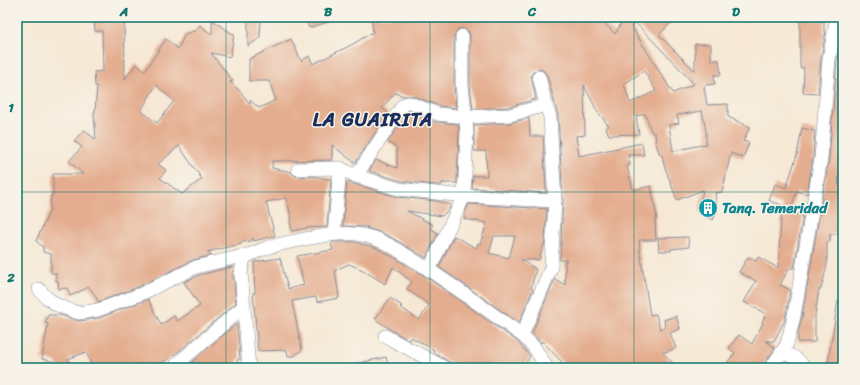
<svg xmlns="http://www.w3.org/2000/svg" width="860" height="385" viewBox="0 0 860 385" font-family="Sriracha,sans-serif">
	<rect width="100%" height="100%" fill="#f7f3e8"/>
	<filter id="ink" filterUnits="userSpaceOnUse"><feTurbulence type="fractalNoise" baseFrequency=".025" numOctaves="2"/><feDisplacementMap in="SourceGraphic" scale="8" xChannelSelector="R" yChannelSelector="G"/><feConvolveMatrix kernelMatrix="1 2 1 2 8 2 1 2 1" color-interpolation-filters="sRGB"/></filter>
	<filter id="wash" filterUnits="userSpaceOnUse"><feTurbulence type="fractalNoise" baseFrequency=".012" numOctaves="4" result="noise"/><feDisplacementMap in="SourceGraphic" scale="16" xChannelSelector="R" yChannelSelector="G"/><feGaussianBlur stdDeviation="0.9" result="paint"/><feColorMatrix in="noise" values="0 0 0 0 0 0 0 0 0 0 0 0 0 0 0 0 0 1.4 0 .05"/><feComposite in="paint" operator="in"/></filter>
	<g filter="url(#wash)">
		<rect width="100%" height="100%" fill="#f6e8d4"/>
		<g id="blocks">
			<!-- building -->
			<g fill="#e4ad8f" fill-rule="evenodd">
				<path d="M109 17H124L125 79 136 64 145 71 166 39 178 49 185 34 194 31 200 25 212 35V20L234 35 230 57 211 53 233 81 230 82 239 90 250 104V100L259 108 276 100 269 81H249V59L291 39 301 61 309 56 313 64 353 44 373 32 371 17H478V19L510 18 512 17H598L615 34 625 17H676L659 35 695 71V44H711V60H719L721 75H714L715 84 705 85 704 87 707 105 728 104V117L750 127 743 141 749 143 743 158 731 153 722 192 715 193 717 210 713 220 702 215 699 209 703 190 677 200 664 165 662 155H660L655 141 656 140 655 133H652L645 114 636 116 639 134 609 135 606 128 609 126 597 111 584 85 585 135 576 136 579 156 642 143 644 155H628L630 165 627 166 633 190 651 186 657 219H655L656 240H639L640 252 650 315 656 314 660 329 665 328 664 320 676 316 680 329 670 333 676 348 663 353 673 363 668 368H556L562 362 542 341 541 343 532 333 555 279 565 285V262L567 260H560L563 201 558 115 547 75 544 71 541 69 534 71 531 75 536 99 509 107 473 109 470 85V36L469 32 462 28 458 29 454 36V85L456 108 440 106 413 96H404L395 93 382 108 388 113 355 163 332 145V160L272 161V168L291 172 295 176 316 177 331 179 327 227 307 228 292 231 290 220 292 219 286 198 266 202 275 236 253 241V238L251 241 241 242V244L207 252 212 255 193 260 138 287 98 302 95 295 89 287 70 296 67 288 59 289 58 281H56V273H51V254L43 252V247L36 241 50 210 51 195H53V174H83L69 161 82 147 74 141 84 130 96 140 94 113 95 112 97 86H95L94 72 103 71 102 31H95L94 21 109 19ZM636 23 676 65 694 84 673 93 631 26ZM644 71 656 91 630 103 624 84ZM156 85 174 101 157 123 141 111ZM702 111 706 131V144L673 151 669 125 679 123 677 115ZM179 146 202 179 182 194 160 178 166 170 158 164Z"/>
				<polygon points="248,17 261,17 260,38 248,46"/>
				<polygon points="305,17 337,17 337,19 309,28"/>
				<polygon points="800,17 814,17 813,21 824,21 824,31 826,31 821,58 818,94 803,93 804,68 800,68"/>
				<polygon points="842,31 843,139 842,139 839,158 841,158 838,184 841,184 840,201 843,201 843,214 840,214 840,234 830,234 830,242 827,242 827,265 821,289 819,289 815,315 815,342 798,342 798,334 802,317 829,159 837,60"/>
				<polygon points="409,111 435,122 458,124 459,132 457,183 442,183 442,185 436,185 401,181 369,171 376,160 397,168 397,148 388,142 399,125 401,126"/>
				<polygon points="529,118 530,136 543,136 546,193 472,188 473,176 487,176 486,151 474,151 474,125 510,123"/>
				<polygon points="802,128 815,131 813,157 807,194 797,191 789,214 803,215 794,268 789,268 780,285 790,290 785,320 774,341 766,341 775,348 764,364 763,368 723,368 735,353 729,348 739,335 752,344 763,323 762,322 766,314 744,302 756,281 739,272 748,257 756,261 758,257 778,268 782,205 769,201 775,184 786,188 797,155"/>
				<polygon points="347,182 397,197 436,201 451,205 449,209 442,216 407,211 433,225 430,228 438,233 426,258 394,239 380,232 366,228 368,227 343,226"/>
				<path d="M469 204 547 209 545 241 539 260H521L536 269 531 288 533 289 519 323 439 267 454 236 476 248 478 243 480 244 487 223 464 219 465 213ZM494 236H515L509 258 489 253Z"/>
				<polygon points="688,237 689,247 671,249 671,251 659,251 658,238"/>
				<polygon points="334,242 354,242 374,247 393,257 426,277 517,341 530,356 523,368 459,368 433,352 434,350 411,337 409,340 393,331 375,319 390,298 402,306 400,307 419,320 429,305 407,289 412,282 393,267 385,284 363,270 349,264 335,270 339,298 317,302 316,297 292,301 302,350 294,356 288,356 287,350 258,351 253,293 255,293 254,262 280,258 288,289 304,285 297,256 333,250 331,244"/>
				<polygon points="232,267 234,267 232,274 234,282 236,303 178,352 155,368 93,368 86,352 68,359 72,368 59,368 56,362 42,359 48,324 45,323 48,315 60,315 79,321 99,318 148,299 161,325 174,316 177,321 200,306 184,282 199,275"/>
				<polygon points="838,301 843,302 843,363 840,363 840,368 827,368"/>
				<polygon points="236,324 237,325 240,359 237,360 238,368 185,368"/>
				<polygon points="386,357 389,368 355,368 355,364"/>
			</g>
		</g>
	</g>
	<g filter="url(#ink)">
		<use href="#blocks" fill-opacity="0" stroke="#888c99" stroke-width="1"/>
		<g fill="none" stroke-linecap="round" stroke-linejoin="round">
			<defs>
				<g id="minor">
					<polyline points="539,77 546,105"/>
					<polyline points="298,169 340,168 356,176 399,189 464,196 555,201 551,268 522,335"/>
					<polyline points="356,176 403,105 407,103 410,103 438,114 465,117 510,115 546,105 550,117 555,201"/>
					<polyline points="334,234 340,168"/>
					<polyline points="429,270 464,196 467,132 462,85 462,36"/>
					<polyline points="39,289 46,297 57,305 78,313 98,310 141,294 196,267 251,254"/>
					<polyline points="385,336 445,368"/>
					<path d="M782 352C791 356 800 359 804 368"/>
					<polyline points="175,368 177,364 244,306"/>
					<path d="M249 368 241 272 244 258C262 247 284 243 305 239 323 236 344 231 362 235 383 239 399 251 417 262 453 285 487 310 522 335L534 347 547 368"/>
					<polyline points="771,368 787,344 794,316 821,158 829,59 837,17"/>
				</g>
			</defs>
			<!-- minor casing -->
			<use href="#minor" stroke="#888c99" stroke-width="14"/>
			<!-- minor -->
			<use href="#minor" stroke="#fff" stroke-width="13"/>
		</g>
	</g>
	<!-- grid -->
	<path fill="none" stroke="#0f766e" stroke-width="1" stroke-opacity="0.55" d="M226 17V368M430 17V368M634 17V368M17 192H843"/>
	<!-- icons -->
	<defs>
		<symbol id="building-disc" viewBox="-11 -11 22 22"><circle r="9.5" fill="#0f9aa8" stroke="#f7f3e8"/><path d="M-4-6H4V6H1V3H-1V6H-4ZM-2.5-4.3h1.7v1.8h-1.7ZM.8-4.3h1.7v1.8H.8ZM-2.5-1h1.7V.8h-1.7ZM.8-1h1.7V.8H.8Z" fill="#fff"/></symbol>
	</defs>
	<g fill-rule="evenodd">
		<use href="#building-disc" x="697" y="197" width="22" height="22"/>
	</g>
	<g text-anchor="middle" stroke-width="3" stroke-linejoin="round" paint-order="stroke">
		<!-- culture labels -->
		<g font-size="15" font-weight="bold" fill="#0d838f" stroke="#f7f3e8" text-anchor="start">
			<text x="722" y="213">Tanq. Temeridad</text>
		</g>
		<!-- district labels -->
		<g font-size="19" font-weight="bold" letter-spacing="1" fill="#1b2f5e" stroke="#f7f3e8">
			<text x="373" y="126">LA GUAIRITA</text>
		</g>
	</g>
	<!-- margin -->
	<rect width="860" height="385" fill="none" stroke="#f7f3e8" stroke-width="44"/>
	<rect x="22" y="22" width="816" height="341" fill="none" stroke="#0f766e" stroke-width="1.5"/>
	<g font-size="13" text-anchor="middle" font-weight="bold" fill="#0f766e">
		<text x="124" y="16">A</text>
		<text x="328" y="16">B</text>
		<text x="532" y="16">C</text>
		<text x="736" y="16">D</text>
		<text x="11" y="112">1</text>
		<text x="11" y="282">2</text>
	</g>
</svg>
